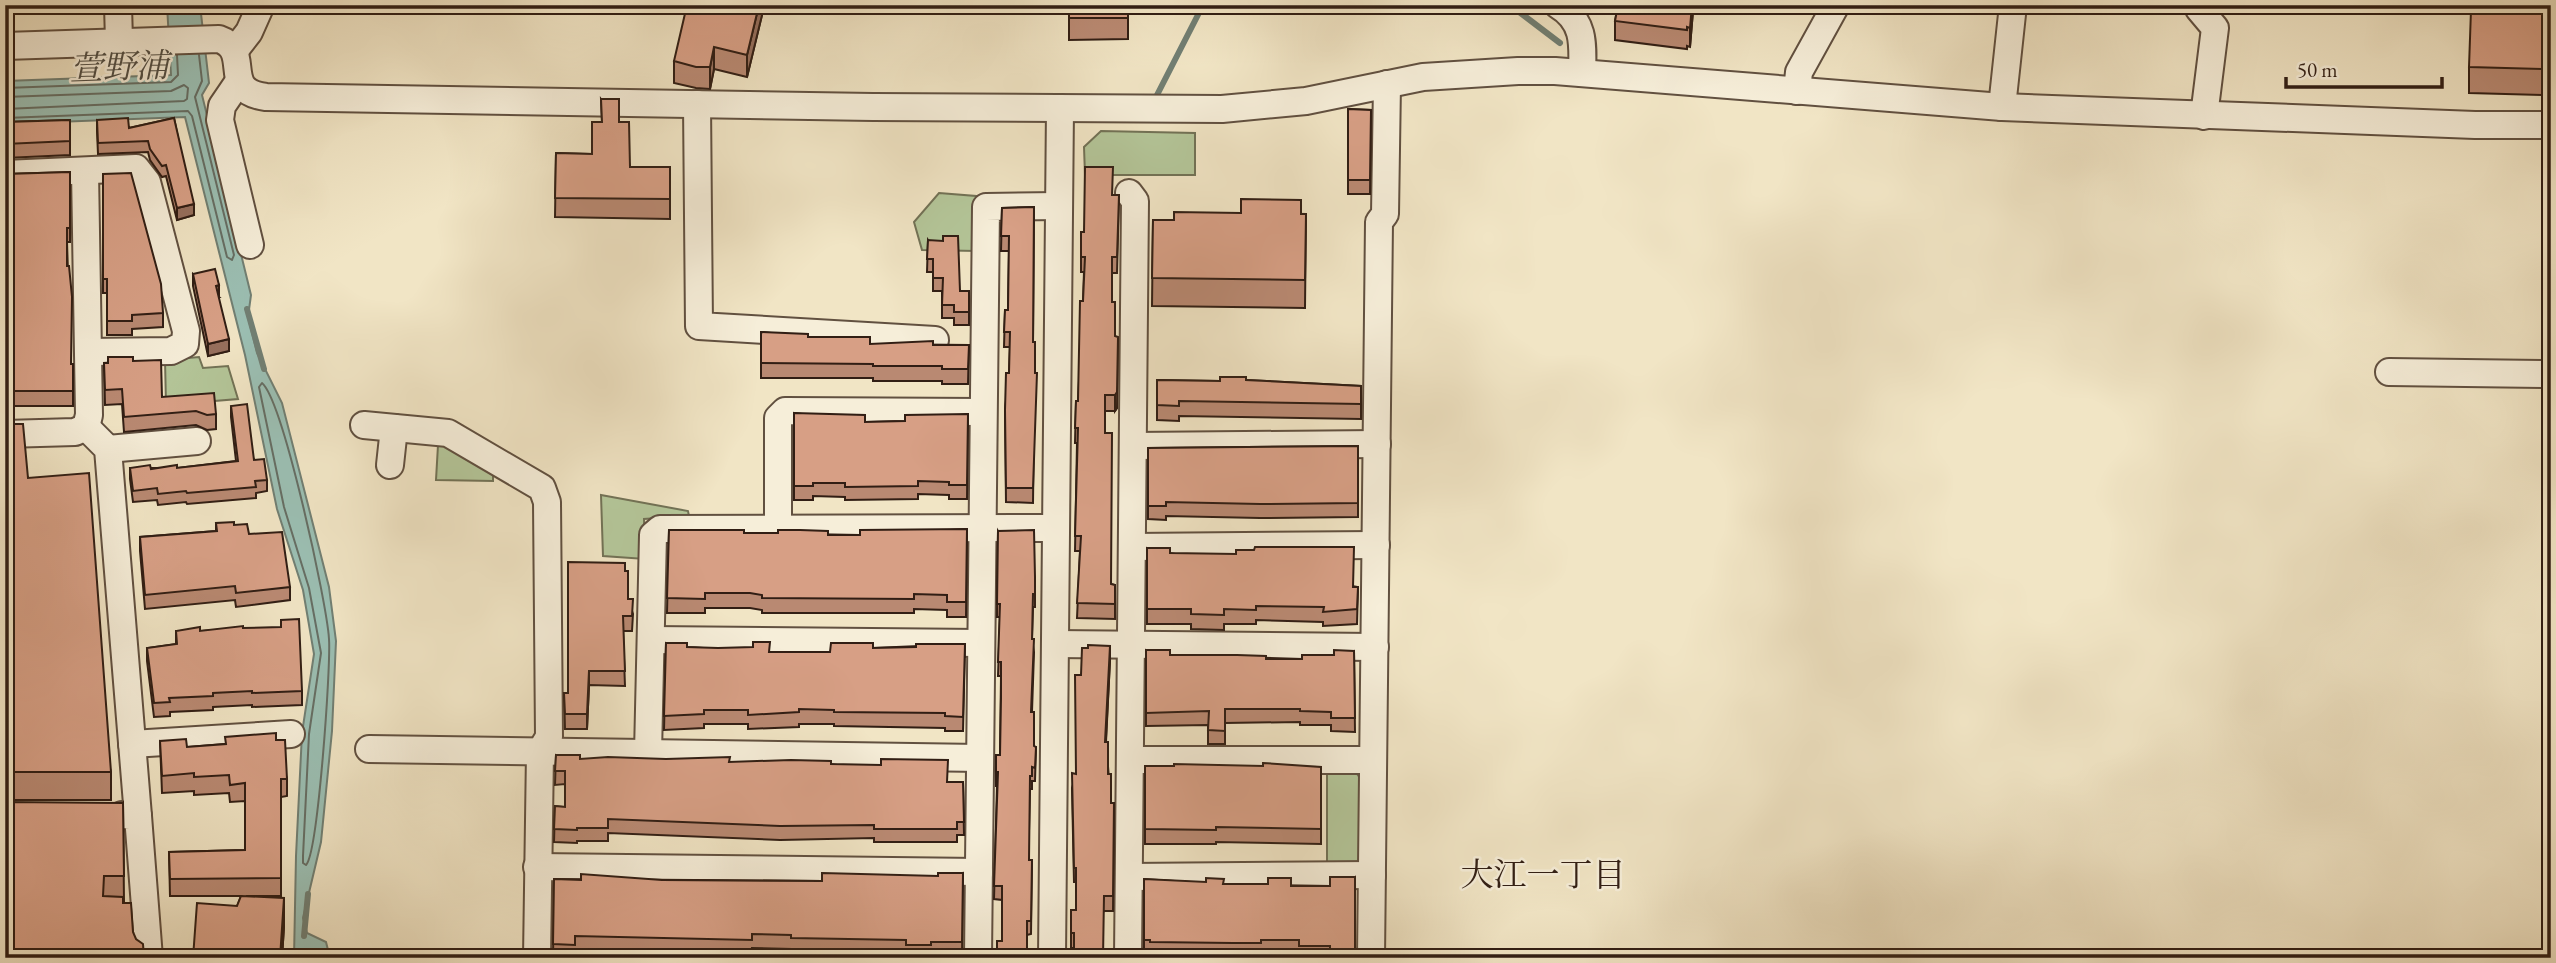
<svg xmlns="http://www.w3.org/2000/svg" width="2556" height="963" viewBox="0 0 2556 963" font-family="'EB Garamond','Noto Serif JP',serif">
	<rect width="100%" height="100%" fill="#f1e5c5"/>
	<filter id="stains"><feTurbulence type="fractalNoise" baseFrequency=".00286" numOctaves="4"/><feColorMatrix values="0 0 0 0 .2 0 0 0 0 .09 0 0 0 0 .02 0 0 0 .5 -.17"/></filter>
	<radialGradient id="worn" r=".72"><stop offset=".6" stop-color="#630" stop-opacity="0"/><stop offset="1" stop-color="#630" stop-opacity=".3"/></radialGradient>
	<!-- green -->
	<g fill="#b4c699" stroke="#727256" stroke-width="2">
		<polygon points="1101,131 1195,133 1195,175 1085,175 1084,147"/>
		<polygon points="939,193 976,196 977,251 922,250 914,222"/>
		<polygon points="199,357 203,368 228,366 238,399 166,405 165,360"/>
		<polygon points="438,445 447,445 493,473 493,481 436,480"/>
		<polygon points="601,495 688,511 689,516 644,519 645,559 603,556"/>
		<polygon points="1355,771 1362,781 1363,858 1354,866 1327,866 1327,772"/>
	</g>
	<!-- water -->
	<polygon fill="#9bbfb3" stroke="#717f73" stroke-width="2" points="167,5 200,5 209,83 202,95 251,295 248,317 257,353 282,403 329,587 336,641 332,731 321,842 303,918 307,933 326,942 330,958 294,958 296,856 302,733 314,654 303,590 277,509 245,355 185,117 5,124 5,81 171,75"/>
	<g fill="none" stroke-linecap="round" stroke-linejoin="round">
		<!-- shore -->
		<g stroke="#666e64" stroke-width="2">
			<polyline points="5,88 171,82 178,75 177,55"/>
			<polyline points="5,97 171,91 184,85 188,88 187,99 184,101 5,109"/>
			<polyline points="5,118 188,111 192,116 227,257 232,260 234,255 195,97 202,81 199,55"/>
			<path d="M262 383C283 401 327 603 329 639 331 666 318 853 306 865L303 863V856L309 734 321 653 309 588 284 507 259 387Z"/>
		</g>
		<!-- stream -->
		<g stroke="#717f73" stroke-width="6">
			<polyline points="1510,5 1560,43"/>
			<polyline points="1156,97 1203,5"/>
			<polyline points="247,309 264,369"/>
			<polyline points="304,936 308,894"/>
		</g>
		<defs>
			<g id="minor">
				<polyline points="118,5 119,41"/>
				<path d="M1558 5C1585 21 1583 45 1582 73"/>
				<polyline points="2198,5 2199,9 2215,28 2204,116"/>
				<path d="M5 46 219 39C254 51 218 91 266 97L873 107 1222 109 1306 101 1423 77 1518 71H1555L2002 107 2475 125H2551"/>
				<polyline points="235,50 249,32 261,5"/>
				<polyline points="239,81 222,106 220,120 250,245"/>
				<polyline points="1797,91 1799,72 1836,5"/>
				<polyline points="697,104 699,326 935,340"/>
				<polyline points="2002,107 2013,5"/>
				<polyline points="5,174 136,168 147,182 186,331 185,344 171,351 88,352"/>
				<polyline points="2389,372 2551,374"/>
				<polyline points="364,425 448,433 542,488 547,502 549,737 540,752 537,958"/>
				<polyline points="86,427 108,449 138,816"/>
				<polyline points="5,434 75,432 86,427 89,415 85,171"/>
				<polyline points="1133,446 1377,444"/>
				<polyline points="108,449 197,441"/>
				<polyline points="390,465 394,428"/>
				<polyline points="778,529 778,418 785,411 983,412"/>
				<polyline points="1132,547 1376,545"/>
				<polyline points="651,640 981,643"/>
				<polyline points="1055,644 1375,647"/>
				<polyline points="132,744 291,734"/>
				<polyline points="369,749 980,758"/>
				<polyline points="648,753 653,535 660,529 1056,528"/>
				<polyline points="1130,760 1373,760"/>
				<polyline points="122,815 138,816 149,958"/>
				<polyline points="537,867 979,872"/>
				<polyline points="1129,877 1372,875"/>
				<polyline points="978,958 986,207 1059,206"/>
				<polyline points="1052,958 1060,108"/>
				<polyline points="1128,958 1135,201 1129,193"/>
				<polyline points="1371,958 1379,222 1385,214 1387,84"/>
			</g>
		</defs>
		<!-- minor casing -->
		<use href="#minor" stroke="#615040" stroke-width="30"/>
		<!-- minor -->
		<use href="#minor" stroke="#f6eed9" stroke-width="26"/>
		<defs>
			<polyline id="rail" points="2537,958 2551,944"/>
		</defs>
		<!-- rail casing -->
		<use href="#rail" stroke="#311e14" stroke-width="8"/>
		<!-- rail -->
		<use href="#rail" stroke="#f6eed9" stroke-width="5" stroke-dasharray="16" stroke-linecap="butt"/>
	</g>
	<!-- wall -->
	<g fill="#b98972" stroke="#311e14" stroke-width="2">
		<polygon points="763,5 763,11 747,77 714,69 710,89 696,88 674,83 674,61"/>
		<polygon points="1069,5 1128,5 1128,39 1069,40"/>
		<polygon points="1618,5 1696,5 1696,11 1693,11 1690,47 1687,46 1687,49 1615,40 1615,21"/>
		<polygon points="2551,5 2551,65 2546,65 2545,95 2469,93 2469,67"/>
		<polygon points="601,99 619,122 630,167 670,167 670,219 555,217 556,153 592,154 602,122"/>
		<polygon points="1348,109 1371,110 1370,194 1348,194"/>
		<polygon points="174,118 194,215 177,220 166,176 162,177 150,160 148,152 98,154 97,131 97,120 129,128"/>
		<polygon points="70,120 70,155 5,158 5,122"/>
		<polygon points="70,172 70,242 67,242 71,364 73,364 73,406 5,406 7,335 6,303 5,303 5,174"/>
		<polygon points="103,174 163,313 163,327 132,329 132,335 107,335 107,293 103,293"/>
		<polygon points="1112,195 1119,195 1117,273 1112,273 1112,302 1115,336 1117,408 1115,411 1105,411 1105,433 1111,584 1115,585 1115,619 1077,618 1080,551 1075,551 1077,443 1075,443 1076,401 1078,401 1083,301 1084,272 1081,272 1081,232 1084,232"/>
		<polygon points="1034,207 1033,342 1035,342 1033,503 1006,502 1005,410 1009,373 1010,347 1004,347 1005,310 1008,310 1009,251 1001,251 1002,208"/>
		<polygon points="1241,213 1306,214 1305,308 1152,306 1153,220 1174,220"/>
		<polygon points="928,240 960,291 969,291 969,325 954,325 954,318 942,318 942,291 933,291 933,272 927,272"/>
		<polygon points="193,274 219,297 218,297 229,351 208,356 193,286"/>
		<polygon points="761,332 870,344 969,345 968,384 942,384 942,381 873,381 873,378 761,378"/>
		<polygon points="133,361 162,397 216,414 216,429 207,430 196,425 124,432 122,404 105,405 104,363"/>
		<polygon points="1157,380 1220,381 1246,380 1361,386 1361,419 1179,416 1179,421 1157,420"/>
		<polygon points="231,406 254,460 267,480 267,491 256,493 256,498 187,504 186,502 158,505 157,500 133,502 130,479 130,468 177,468 236,461 231,417"/>
		<polygon points="794,413 865,422 905,421 968,414 967,499 949,499 949,495 918,494 918,499 845,500 845,497 813,496 813,500 794,500"/>
		<polygon points="5,424 28,478 111,772 111,800 5,800"/>
		<polygon points="1358,446 1358,517 1260,518 1166,516 1166,520 1148,519 1148,448"/>
		<polygon points="216,523 234,525 249,534 290,587 290,600 236,607 235,600 145,609 140,551 140,537 216,531"/>
		<polygon points="967,529 966,617 947,617 947,610 914,609 914,613 762,613 762,610 750,608 705,608 705,613 667,613 669,530 744,533 860,535"/>
		<polygon points="998,531 1035,590 1035,607 1033,607 1032,639 1034,652 1032,712 1034,747 1036,747 1035,781 1032,781 1032,789 1030,789 1029,831 1029,860 1032,860 1031,934 1002,941 1002,900 994,899 997,786 996,786 996,755 1000,755 1001,676 998,676 1000,617 997,617"/>
		<polygon points="1147,548 1170,553 1358,587 1357,624 1323,626 1323,622 1256,620 1256,624 1224,624 1224,630 1191,629 1191,624 1147,624"/>
		<polygon points="625,571 628,599 633,614 632,631 623,631 625,686 589,685 587,729 565,729 564,693 568,693"/>
		<polygon points="243,628 302,691 302,705 252,707 252,705 213,707 213,710 170,712 170,716 154,717 147,661 147,648 176,644 176,631 200,631"/>
		<polygon points="666,643 687,647 769,652 830,652 873,648 965,644 963,731 945,731 945,728 834,726 834,724 799,724 799,727 748,729 748,724 704,724 704,728 664,730"/>
		<polygon points="1146,650 1170,655 1302,659 1334,655 1354,651 1355,732 1331,731 1331,725 1300,725 1300,722 1225,723 1225,744 1208,744 1208,725 1146,726"/>
		<polygon points="1110,660 1106,742 1111,803 1114,803 1113,911 1104,911 1074,948 1071,948 1071,910 1076,910 1076,882 1074,882 1072,788 1076,774 1081,675"/>
		<polygon points="276,740 287,779 287,796 281,797 281,896 248,896 284,926 282,958 193,958 237,906 241,896 170,896 169,852 245,850 245,801 230,802 229,793 194,795 194,791 162,793 160,741 187,747"/>
		<polygon points="556,755 580,759 831,764 948,782 963,782 964,835 957,835 957,842 874,842 874,838 780,840 608,833 608,841 577,841 577,843 554,842 555,806 565,807 565,784 555,785"/>
		<polygon points="1145,766 1321,767 1321,844 1216,842 1216,844 1145,844"/>
		<polygon points="123,803 124,903 133,932 5,958"/>
		<polygon points="963,873 962,956 931,956 931,958 906,958 906,954 791,952 791,949 752,948 752,955 575,950 575,958 553,958 554,879 822,881 938,876"/>
		<polygon points="1355,877 1355,958 1299,958 1299,954 1261,953 1261,957 1233,957 1150,956 1150,954 1144,954 1144,879 1223,884 1330,886"/>
	</g>
	<!-- shaded-wall -->
	<g fill="#966f5d" stroke="#311e14" stroke-width="2">
		<polygon points="759,5 763,5 763,11 747,77 747,55"/>
		<polygon points="1692,5 1693,5 1693,11 1690,47 1690,28"/>
		<polygon points="714,47 714,69 710,89 710,67"/>
		<polygon points="194,204 194,215 177,220 177,208"/>
		<polygon points="219,285 219,297 216,298 216,286"/>
		<polygon points="1118,337 1117,408 1115,411 1115,395"/>
		<polygon points="229,339 229,351 208,356 208,344"/>
		<polygon points="1110,646 1110,660 1105,757 1105,742"/>
		<polygon points="589,671 589,685 587,729 587,714"/>
		<polygon points="284,898 284,926 282,958 280,958"/>
	</g>
	<!-- building -->
	<g fill="#d79f85" stroke="#311e14" stroke-width="2">
		<polygon points="687,5 759,5 747,55 714,47 710,67 696,67 674,61"/>
		<rect x="1069" y="5" width="59" height="13"/>
		<polygon points="1618,5 1692,5 1690,28 1687,27 1687,30 1615,21"/>
		<polygon points="2507,5 2551,5 2551,39 2546,39 2545,69 2469,67 2471,10 2507,11"/>
		<polygon points="601,99 619,99 619,122 629,122 630,167 670,167 670,199 555,198 556,153 592,154 592,122 602,122"/>
		<polygon points="1348,109 1371,110 1370,180 1348,180"/>
		<polygon points="128,118 129,128 174,118 194,204 177,208 166,165 162,166 150,149 148,141 98,143 97,120"/>
		<polygon points="70,120 70,141 5,144 5,122"/>
		<polygon points="1085,167 1113,167 1112,195 1119,195 1117,257 1112,257 1112,302 1115,302 1115,336 1118,337 1117,392 1115,395 1105,395 1105,433 1112,433 1111,584 1115,585 1115,604 1077,603 1081,536 1075,536 1078,428 1075,428 1076,401 1078,401 1080,301 1083,301 1085,257 1081,257 1081,232 1084,232"/>
		<polygon points="70,172 70,228 67,228 67,266 69,266 72,297 71,364 73,364 73,391 5,391 7,330 6,289 5,289 5,174"/>
		<polygon points="131,173 161,284 163,313 132,315 132,321 107,321 107,279 103,279 103,174"/>
		<polygon points="1241,199 1301,200 1301,214 1306,214 1305,280 1152,278 1153,220 1174,220 1174,212 1241,213"/>
		<polygon points="1034,207 1033,342 1035,342 1035,373 1037,373 1033,488 1006,488 1005,410 1006,373 1009,373 1010,332 1004,332 1005,310 1008,310 1009,236 1001,236 1002,208"/>
		<polygon points="943,236 958,236 960,291 969,291 969,312 954,312 954,305 942,305 943,278 933,278 933,259 927,259 928,240 943,241"/>
		<polygon points="215,269 219,285 216,286 229,339 208,344 193,274"/>
		<polygon points="761,332 808,334 808,337 870,337 870,344 933,341 933,345 969,345 968,369 942,369 942,366 873,366 873,364 761,363"/>
		<polygon points="108,357 133,357 133,361 161,360 162,397 214,393 216,414 207,415 196,411 124,417 122,389 105,390 104,363 108,363"/>
		<polygon points="1220,377 1246,377 1246,380 1361,386 1361,404 1179,401 1179,406 1157,405 1157,380 1220,381"/>
		<polygon points="247,404 254,460 264,459 267,480 255,481 256,487 187,493 186,491 158,494 157,488 133,491 130,468 150,465 151,469 177,465 177,468 238,461 231,406"/>
		<polygon points="794,413 865,415 865,422 905,421 905,415 968,414 967,485 949,485 949,482 918,481 918,486 845,487 845,483 813,483 813,486 794,486"/>
		<polygon points="5,424 23,424 28,478 89,473 111,772 5,772"/>
		<polygon points="1358,446 1358,503 1260,504 1166,502 1166,506 1148,506 1148,448"/>
		<polygon points="234,522 234,525 247,524 249,534 282,532 290,587 236,593 235,586 145,595 140,537 217,531 216,523"/>
		<polygon points="967,529 966,602 947,602 947,595 914,594 914,599 762,598 762,595 750,593 705,593 705,599 667,598 669,530 744,530 744,533 778,533 778,530 800,530 828,531 828,535 860,535 860,530"/>
		<polygon points="1034,530 1035,577 1035,594 1033,594 1032,639 1034,639 1031,712 1034,712 1034,746 1036,747 1035,768 1032,767 1032,776 1030,776 1029,860 1032,860 1031,921 1027,921 1027,958 997,958 997,941 1002,941 1002,886 994,886 998,772 996,772 996,755 1000,755 1001,698 1001,662 998,662 1000,604 997,604 998,531"/>
		<polygon points="1255,547 1354,547 1353,587 1358,587 1357,609 1323,612 1324,607 1256,606 1256,610 1224,609 1224,615 1191,614 1191,609 1147,609 1147,548 1170,548 1170,553 1236,554 1236,550 1254,550"/>
		<polygon points="568,562 625,563 625,571 628,571 628,599 633,599 632,616 623,616 625,671 589,671 587,714 565,714 564,693 568,693"/>
		<polygon points="299,619 302,691 252,693 252,691 213,693 213,696 169,698 170,702 154,703 147,648 177,644 176,631 200,627 200,631 243,626 243,628 281,627 281,620"/>
		<polygon points="753,642 770,642 769,652 830,652 831,643 873,643 873,648 916,647 916,644 965,644 963,717 945,716 945,713 834,712 834,710 799,709 799,712 748,715 748,710 704,710 704,714 664,716 666,643 687,643 687,647 718,648 753,647"/>
		<polygon points="1088,645 1110,646 1105,742 1108,742 1108,774 1111,774 1111,803 1114,803 1113,896 1104,896 1103,958 1074,958 1074,933 1071,933 1071,910 1076,910 1076,868 1074,868 1072,773 1076,774 1075,675 1081,675 1082,648 1088,648"/>
		<polygon points="1146,650 1170,650 1170,655 1237,655 1266,656 1266,659 1302,659 1302,655 1334,655 1334,650 1354,651 1355,718 1331,718 1331,712 1300,711 1300,709 1225,709 1225,731 1208,730 1209,711 1146,713"/>
		<polygon points="276,733 276,740 285,740 287,779 281,779 281,878 170,879 169,852 245,850 245,783 230,785 229,775 194,777 194,773 162,776 160,741 186,739 187,747 226,744 225,737"/>
		<polygon points="556,755 580,755 580,759 608,757 666,759 730,757 729,762 791,760 831,761 831,764 881,765 881,759 948,760 947,782 963,782 964,822 957,822 957,829 874,829 874,825 780,826 608,819 608,828 577,828 577,830 554,829 555,806 565,807 565,771 555,771"/>
		<polygon points="1263,763 1321,767 1321,829 1216,827 1216,830 1145,829 1145,766 1174,766 1174,764 1263,766"/>
		<polygon points="5,802 123,803 124,876 104,876 103,896 123,897 123,903 131,903 133,932 136,939 143,944 144,958 5,958"/>
		<polygon points="822,873 938,876 938,873 963,873 962,942 931,942 931,945 906,945 906,940 791,938 791,935 752,934 752,940 575,936 575,945 553,944 554,879 581,880 581,874 662,880 822,881"/>
		<polygon points="1330,877 1355,877 1355,950 1330,950 1330,946 1299,946 1299,940 1261,940 1261,943 1233,943 1150,942 1150,940 1144,940 1144,879 1206,882 1206,878 1224,879 1223,884 1268,884 1268,878 1291,878 1291,886 1330,886"/>
		<polygon points="241,896 284,898 280,958 193,958 197,903 237,906"/>
	</g>
	<g text-anchor="middle" stroke-width="5" stroke-linejoin="round" paint-order="stroke">
		<!-- water labels -->
		<g font-size="33" font-style="italic" fill="#514e44" stroke="#f6eed9">
			<text transform="translate(119 66) rotate(-2)" y="12">萱野浦</text>
		</g>
		<!-- neighbourhood labels -->
		<g font-size="33" fill="#311e14" stroke="#f6eed9">
			<text x="1543" y="886">大江一丁目</text>
		</g>
	</g>
	<!-- margin -->
	<rect width="2556" height="963" fill="none" stroke="#f1e5c5" stroke-width="28"/>
	<rect x="7" y="7" width="2542" height="949" fill="none" stroke="#311e14" stroke-width="3.5"/>
	<rect x="14" y="14" width="2528" height="935" fill="none" stroke="#311e14" stroke-width="2"/>
	<!-- scale -->
	<path d="M2286 77v10h156v-10" fill="none" stroke="#311e14" stroke-width="3.5"/>
	<text x="2297" y="77" font-size="21" fill="#311e14" stroke="#f6eed9" stroke-width="5" paint-order="stroke">50 m</text>
	<rect width="100%" height="100%" filter="url(#stains)"/>
	<rect width="100%" height="100%" fill="url(#worn)"/>
</svg>
